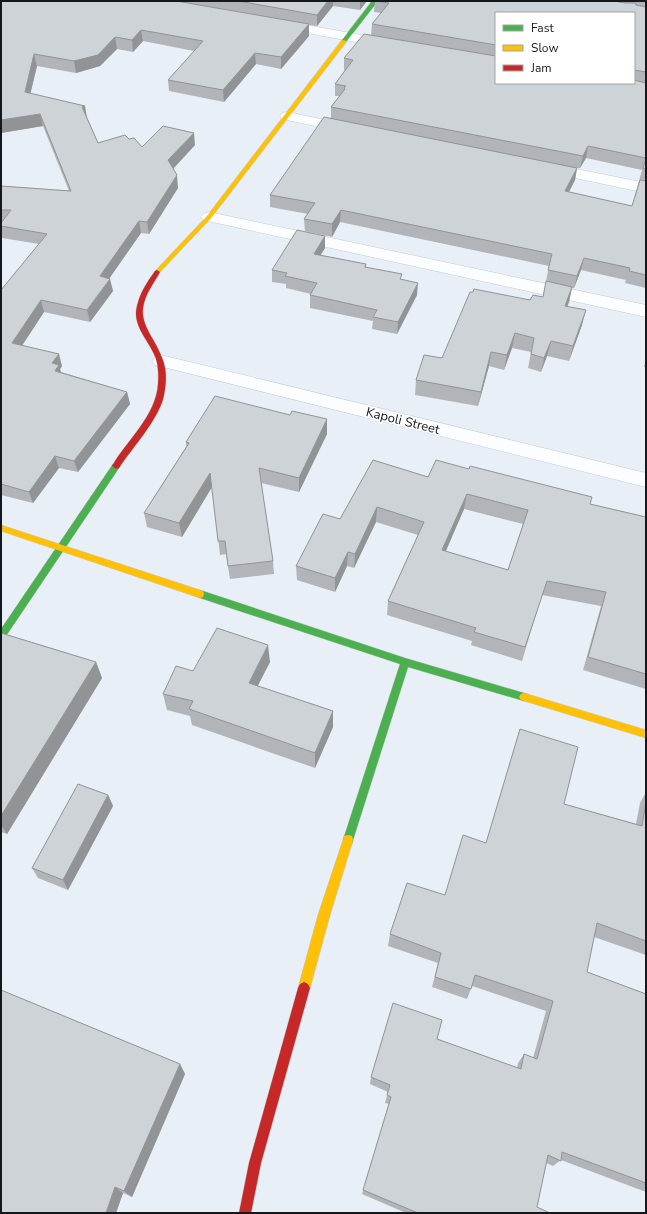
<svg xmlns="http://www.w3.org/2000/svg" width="647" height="1214" viewBox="0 0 647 1214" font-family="'Nunito Sans',sans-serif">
	<rect width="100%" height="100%" fill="#e9eff6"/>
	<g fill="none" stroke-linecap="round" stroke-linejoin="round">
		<defs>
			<g id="street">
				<polygon points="279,20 389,40 394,41 396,44 394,47 389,48 274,27 273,24 274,21"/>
				<polygon points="287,112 354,126 356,129 354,132 349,133 282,119 280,116 282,113"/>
				<polygon points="547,163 646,183 646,193 542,171 539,168 542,165"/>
				<polygon points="209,212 646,305 646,317 203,220 201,217 203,214"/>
				<polygon points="161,355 646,473 646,487 155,365 152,361 155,357"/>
			</g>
			<g id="fast">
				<polygon points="372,1 378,1 346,42 342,42 342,40"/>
				<polygon points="116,463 120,466 119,468 4,639 1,640 1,629 113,464"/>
				<polygon points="200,590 405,658 524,693 527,694 529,697 527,700 524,701 408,667 353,840 352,844 348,845 344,844 343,840 400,664 197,597 196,594 197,591"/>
			</g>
			<g id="slow">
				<polygon points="342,40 347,41 211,218 159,273 155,273 155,271 207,216"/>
				<polygon points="1,525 203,591 204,594 203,597 200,598 1,531"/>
				<polygon points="524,693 646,730 646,738 521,700 519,697 521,694"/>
				<polygon points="348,835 352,836 353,840 330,915 310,988 308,992 304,994 300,992 298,988 318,915 343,840 344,836"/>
			</g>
			<g id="jam">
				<path d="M157 270 160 272C154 283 145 294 143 308 141 325 154 338 160 353 167 366 167 381 164 395 160 418 132 448 119 468L116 469 112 466C127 440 156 416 158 384 159 374 158 363 154 354 147 339 132 324 137 306 140 293 147 282 155 271Z"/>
				<polygon points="304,982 308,984 310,988 261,1163 251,1213 239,1213 249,1163 298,988 300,984"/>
			</g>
		</defs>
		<!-- street casing -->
		<use href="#street" stroke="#c6cbd0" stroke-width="1"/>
		<!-- fast casing -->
		<use href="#fast" stroke="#c6cbd0" stroke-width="1"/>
		<!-- slow casing -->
		<use href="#slow" stroke="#c6cbd0" stroke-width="1"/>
		<!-- jam casing -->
		<use href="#jam" stroke="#c6cbd0" stroke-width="1"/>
		<!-- street -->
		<use href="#street" fill="#fcfdfe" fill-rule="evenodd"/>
		<!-- fast -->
		<use href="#fast" fill="#4caf50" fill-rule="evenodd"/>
		<!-- slow -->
		<use href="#slow" fill="#ffc107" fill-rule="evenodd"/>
		<!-- jam -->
		<use href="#jam" fill="#c62828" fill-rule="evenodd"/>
	</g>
	<!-- wall -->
	<g fill="#b1b5ba" fill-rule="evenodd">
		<polygon points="1,1 367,1 360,10 333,6 317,26 309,25 309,36 281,69 256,64 224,102 169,91 168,80 194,51 143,41 133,52 117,49 100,66 76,73 37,66 30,93 87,117 98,143 129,139 142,147 195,145 173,169 178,188 149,234 141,233 109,278 113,291 90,322 44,312 22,345 62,366 60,369 61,372 127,392 130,404 78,472 59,468 33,503 1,495 1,290 39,244 2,238 1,233 1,223 2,222 1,222 1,186 69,191 43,126 1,133"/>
		<path d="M375 1H646V288L625 283 626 280 581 270 574 288H572L569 302 567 306 582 325 569 361 547 356 541 372 528 368 531 352 512 348 504 370 489 366 478 406 415 395 416 380 442 358 530 300 543 297 549 266 340 222 332 237 305 231 304 219 308 214 270 207V195L331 118V107L339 96H335V84L345 70H344V58L371 35 372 24 381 13 374 12ZM496 13H634V83H496ZM586 158 642 170 632 206 569 192 575 180 577 168H580Z"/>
		<polygon points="325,236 325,248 320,255 366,264 366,267 417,295 397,334 372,329 373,321 310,308 310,295 311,294 286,288 286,284 272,282 272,270"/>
		<polygon points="646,358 646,367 644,367"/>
		<polygon points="327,434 299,492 261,483 273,561 274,574 230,579 226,554 220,555 212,487 182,537 147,527 144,513 186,447 186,442"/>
		<path d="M428 477 590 504 646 517V689L583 670 601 606 542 595 522 661 471 645 472 641 387 615 388 601 418 535 376 522 354 568 347 566 335 592 297 580 296 566 340 519ZM464 509 523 524 508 570 446 551Z"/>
		<polygon points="1,633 96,662 102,678 7,834 1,832"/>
		<polygon points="270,662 257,686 333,711 333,727 315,768 192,725 190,716 167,710 163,694 193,671"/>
		<polygon points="520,729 564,804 636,824 640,803 646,792 646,955 594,937 587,972 646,994 646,1192 561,1160 553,1166 546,1163 537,1207 550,1213 406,1213 362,1194 389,1104 385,1103 388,1092 370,1084 371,1077 437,1039 517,1068 518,1063 524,1054 533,1058 546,1011 472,986 467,999 432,987 438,963 388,946 390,934 445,895 486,843"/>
		<polygon points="108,795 113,806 68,890 38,878 32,868"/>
		<polygon points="180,1064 185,1074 132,1197 123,1193 116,1213 1,1213"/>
		<polygon points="646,1197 646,1206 645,1206"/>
	</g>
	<!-- shaded-wall -->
	<g fill="#909497">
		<polygon points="328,1 333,1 333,6 317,26 317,15"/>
		<polygon points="360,1 367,1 360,10"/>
		<polygon points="309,24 309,36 281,69 281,57"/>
		<polygon points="141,30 143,41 133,52 132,40"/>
		<polygon points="115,37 117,49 100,66 76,73 74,61"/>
		<polygon points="255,53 256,64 224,102 223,90"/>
		<polygon points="34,54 37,66 28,104 25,92"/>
		<polygon points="85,106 87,118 82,107"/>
		<polygon points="40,114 43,126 1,133 1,120"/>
		<polygon points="194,133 195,145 170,172 168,160"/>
		<polygon points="588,146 586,158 580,168 583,156"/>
		<polygon points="577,168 575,180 563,203 565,191"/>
		<polygon points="177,175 178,188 149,234 147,222"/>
		<polygon points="341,210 340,222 332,237 332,224"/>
		<polygon points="139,221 141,233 102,289 100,276"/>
		<polygon points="325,236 325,248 314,266 314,254"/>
		<polygon points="584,258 581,270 574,288 577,276"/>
		<polygon points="110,279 113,291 90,322 87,310"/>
		<polygon points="418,283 417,295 397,334 398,322"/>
		<polygon points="572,287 569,302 562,321 565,306"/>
		<polygon points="41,300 44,312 16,355 12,343"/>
		<polygon points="586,310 582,325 569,361 573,346"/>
		<polygon points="515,333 512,348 504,370 507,355"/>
		<polygon points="551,341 547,356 541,372 544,358"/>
		<polygon points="491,352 489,366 478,406 481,392"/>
		<polygon points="59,354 62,366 60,369 62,377 58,383 52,363"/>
		<polygon points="127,392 130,404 78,472 74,461"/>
		<polygon points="327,419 327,434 299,492 299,478"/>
		<polygon points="55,456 59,468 33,503 29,492"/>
		<polygon points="210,473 212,487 182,537 179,523"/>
		<polygon points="467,494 464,509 440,564 442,550"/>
		<polygon points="377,507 376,522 354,568 355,554"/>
		<polygon points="348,552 347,566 335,592 335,578"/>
		<polygon points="268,645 270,662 251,699 249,683"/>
		<polygon points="96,662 102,678 7,834 1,825 1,816"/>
		<polygon points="333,711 333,727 315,768 315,753"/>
		<polygon points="108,795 113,806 68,890 63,880"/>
		<polygon points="180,1064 185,1074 132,1197 124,1191"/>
		<polygon points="115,1187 123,1193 116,1213 106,1213"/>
	</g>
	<!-- building -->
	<g fill="#ced3d8" stroke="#909497" fill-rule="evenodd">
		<polygon points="1,1 176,1 309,24 281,57 255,53 223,90 168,80 203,41 141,30 132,40 115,37 98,55 74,61 34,54 25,92 85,106 82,107 98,143 125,135 129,139 134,138 142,147 163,126 194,133 168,160 177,175 147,222 139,221 100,276 110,279 87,310 41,300 12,343 59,354 52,363 59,365 55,371 127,392 74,461 55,456 29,492 1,484 1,290 47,234 1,226 1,223 11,210 1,210 1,186 71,191 40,114 1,120"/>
		<polygon points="238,1 328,1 317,15"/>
		<polygon points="376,1 614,1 625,3 635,3 636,5 646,7 646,72 634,70 634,13 496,13 496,45 372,24 389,3"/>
		<polygon points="364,34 496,56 496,83 634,83 634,80 646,83 646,169 643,168 646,158 588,146 583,156 331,107 345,89 344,88 346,86 335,84 353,60 344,58"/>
		<polygon points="324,117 577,168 565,191 632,206 640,180 646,181 646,275 629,271 630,268 584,258 577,276 548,270 552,254 341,210 332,224 304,219 315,203 270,195"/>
		<polygon points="297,230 325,236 314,254 366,264 365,267 402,274 400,279 418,283 398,322 373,317 377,310 310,295 317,283 285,276 287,273 272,270"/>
		<polygon points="546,281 572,287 565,306 586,310 573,346 551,341 544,358 531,354 534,338 515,333 507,355 491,352 481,392 416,380 424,355 442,358 470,292 473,292 474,289 530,300 533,295 543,297"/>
		<polygon points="215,396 290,415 292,411 327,419 299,478 259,468 273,561 228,566 225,541 218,541 210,473 179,523 144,513 189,443 186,442"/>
		<path d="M373 460 428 477 436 460 469 469 470 466 592 497 590 504 646 517V674L588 657 606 592 547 581 525 647 474 632 476 628 388 601 424 522 377 507 355 554 348 552 335 578 296 566 323 514 340 519ZM467 494 528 510 508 570 442 550Z"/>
		<polygon points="217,628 268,645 249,683 333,711 315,753 189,709 193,701 163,694 176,666 193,671"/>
		<polygon points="1,633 96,662 1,816"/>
		<polygon points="520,729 578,747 564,804 642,826 646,802 646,941 597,923 587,972 646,994 646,1183 562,1152 561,1161 548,1155 537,1207 550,1213 418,1213 363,1190 391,1097 387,1095 390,1085 371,1077 393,1003 442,1020 437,1039 521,1069 524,1054 537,1059 553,1001 475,975 471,989 435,977 441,953 390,934 407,883 445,895 463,835 486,843"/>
		<polygon points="78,784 108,795 63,880 32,868"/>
		<polygon points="1,990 180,1064 124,1191 115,1187 106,1213 1,1213"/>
	</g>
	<g text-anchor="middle" stroke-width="3.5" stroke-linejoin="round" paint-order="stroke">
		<!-- street labels -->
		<g font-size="13" fill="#14181c" stroke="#fff">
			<text transform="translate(403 420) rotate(14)" y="5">Kapoli Street</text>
		</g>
	</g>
	<!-- border -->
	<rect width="647" height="1214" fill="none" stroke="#14181c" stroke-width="4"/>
	<!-- legend -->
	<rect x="495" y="12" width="140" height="72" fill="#ffffff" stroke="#a1a3a4"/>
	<rect x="503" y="25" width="20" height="6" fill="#4caf50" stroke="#a1a3a4"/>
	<text x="531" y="32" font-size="12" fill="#14181c">Fast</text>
	<rect x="503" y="45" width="20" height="6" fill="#ffc107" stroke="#a1a3a4"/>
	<text x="531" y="52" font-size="12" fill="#14181c">Slow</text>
	<rect x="503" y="65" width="20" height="6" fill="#c62828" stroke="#a1a3a4"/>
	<text x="531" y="72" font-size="12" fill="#14181c">Jam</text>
</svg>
